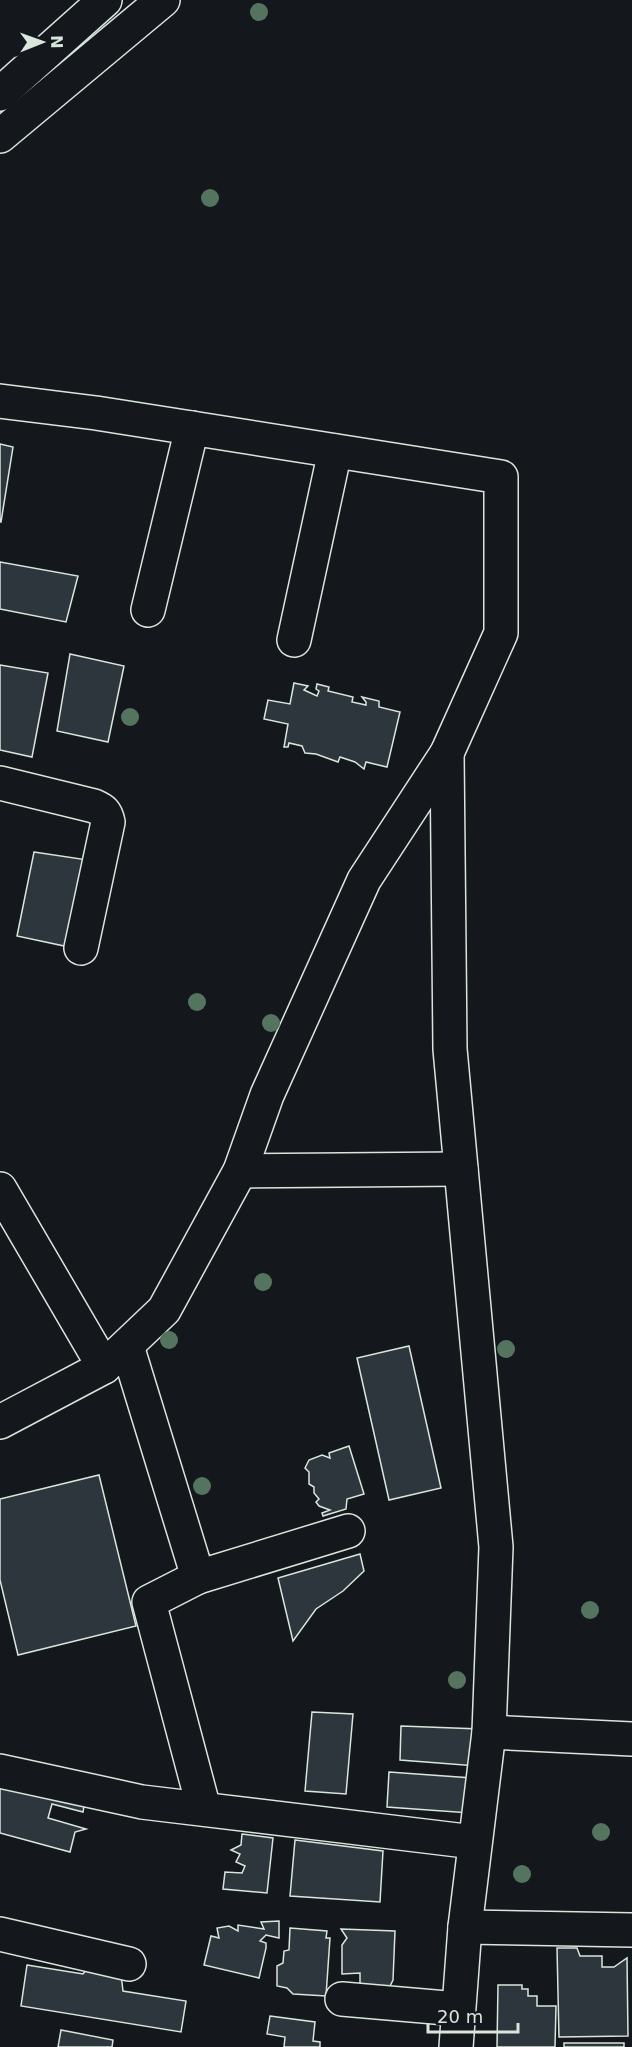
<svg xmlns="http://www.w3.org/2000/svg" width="632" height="2047" viewBox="0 0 632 2047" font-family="'DejaVu Sans',sans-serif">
	<rect width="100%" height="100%" fill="#14181c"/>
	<!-- building -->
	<g fill="#2c363c" stroke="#d8e6dc" stroke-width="1.5">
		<polygon points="0,444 13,447 1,522 0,522"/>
		<polygon points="0,562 78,576 66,622 0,609"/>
		<polygon points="70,654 124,666 108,742 57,731"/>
		<polygon points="0,665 48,673 32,757 0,750"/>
		<polygon points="294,683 308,686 304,690 317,696 319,691 316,689 317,684 329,687 328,691 353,697 352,702 366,705 366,702 362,697 379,701 379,707 400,712 387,767 366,762 364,769 355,762 340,757 338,762 316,754 305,753 302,746 289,743 288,747 284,747 288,724 264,719 268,700 290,704"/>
		<polygon points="34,852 88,860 69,947 17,936"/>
		<polygon points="409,1346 441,1488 389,1500 357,1358"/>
		<polygon points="349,1446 364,1494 347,1499 346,1509 323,1516 322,1513 330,1510 319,1506 316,1502 319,1499 314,1493 314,1487 309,1484 309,1472 305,1468 309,1460 322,1455 330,1458 329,1453"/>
		<polygon points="99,1475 136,1626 18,1655 0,1580 0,1499"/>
		<polygon points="360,1554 364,1571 343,1591 316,1609 293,1641 278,1578"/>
		<polygon points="312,1712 353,1714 346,1794 305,1791"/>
		<polygon points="401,1726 480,1729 477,1766 400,1760"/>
		<polygon points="389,1772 472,1778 470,1813 387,1807"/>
		<polygon points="0,1783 84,1806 83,1812 52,1804 48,1818 86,1829 75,1832 70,1852 0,1833"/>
		<polygon points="242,1834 273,1838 267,1893 223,1889 225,1872 242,1873 245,1866 236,1862 240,1854 231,1850 241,1845"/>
		<polygon points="295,1840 383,1851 380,1902 290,1896"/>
		<polygon points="279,1921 279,1938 266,1935 260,1941 266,1943 266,1948 259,1978 204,1965 211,1936 219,1938 217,1928 229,1926 238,1931 238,1925 264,1929 261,1922"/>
		<polygon points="290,1928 327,1931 326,1938 330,1938 326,1996 293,1994 287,1988 277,1986 277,1966 283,1963 284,1951 289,1950"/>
		<polygon points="341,1929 395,1931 393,1980 386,1994 360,1989 360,1973 342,1974 342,1945 347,1938"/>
		<polygon points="557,1948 577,1948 580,1956 602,1956 602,1967 614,1967 627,1958 628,2036 559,2037"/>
		<polygon points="27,1965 83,1974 90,1965 121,1974 123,1991 186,2001 181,2032 21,2006"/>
		<polygon points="498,1985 522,1985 522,1989 528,1989 528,1996 537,1996 537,2006 556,2006 555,2047 497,2047"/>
		<polygon points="270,2016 315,2022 313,2041 320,2042 320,2047 284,2047 285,2037 267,2034"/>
		<polygon points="61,2030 113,2040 112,2047 58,2047"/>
		<rect x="564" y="2043" width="60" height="4"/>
	</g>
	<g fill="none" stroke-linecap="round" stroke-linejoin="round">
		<defs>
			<g id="minor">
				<polyline points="0,401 96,413 501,477 501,633 447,753 364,880 267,1095 240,1171 164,1310 104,1367 0,1422"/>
				<polyline points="148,610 192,428"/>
				<polyline points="294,640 335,451"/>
				<polyline points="447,753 450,1049 496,1547 489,1732 465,1927 456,2047"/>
				<path d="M0 783 94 806C103 810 106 812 108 822L81 948"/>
				<polyline points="240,1171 461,1169"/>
				<polyline points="0,1189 104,1367"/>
				<polyline points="127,1346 198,1577 348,1531"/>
				<polyline points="198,1577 149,1602 204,1809"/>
				<polyline points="489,1732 632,1739"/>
				<polyline points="0,1771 142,1802 474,1842"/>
				<polyline points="465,1927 632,1930"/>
				<polyline points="0,1934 129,1964"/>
				<polyline points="342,1999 458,2009"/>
			</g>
			<g id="highway">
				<polyline points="0,94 105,0"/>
				<polyline points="0,136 163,0"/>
			</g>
		</defs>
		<!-- minor casing -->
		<use href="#minor" stroke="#d8e6dc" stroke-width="36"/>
		<!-- highway casing -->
		<use href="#highway" stroke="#d8e6dc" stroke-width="36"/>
		<!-- minor -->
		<use href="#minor" stroke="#14181c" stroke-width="33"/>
		<!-- highway -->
		<use href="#highway" stroke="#14181c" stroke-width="33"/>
	</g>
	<!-- trees -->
	<g fill="#55745f">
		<circle cx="259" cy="12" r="9"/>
		<circle cx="210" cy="198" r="9"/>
		<circle cx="130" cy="717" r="9"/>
		<circle cx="197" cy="1002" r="9"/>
		<circle cx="271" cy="1023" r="9"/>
		<circle cx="263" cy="1282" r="9"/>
		<circle cx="169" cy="1340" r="9"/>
		<circle cx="506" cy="1349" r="9"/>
		<circle cx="202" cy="1486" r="9"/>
		<circle cx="590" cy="1610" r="9"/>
		<circle cx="457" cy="1680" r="9"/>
		<circle cx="601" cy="1832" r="9"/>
		<circle cx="522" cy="1874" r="9"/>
	</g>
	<!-- north arrow -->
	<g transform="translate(42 42) rotate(89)" stroke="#14181c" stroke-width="4.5" paint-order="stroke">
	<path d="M0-4.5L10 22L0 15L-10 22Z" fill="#d8e6dc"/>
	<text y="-9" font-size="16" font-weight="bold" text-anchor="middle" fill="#d8e6dc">N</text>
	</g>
	<!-- scale -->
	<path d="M428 2023v9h90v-9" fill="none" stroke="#d8e6dc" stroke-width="3"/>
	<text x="437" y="2023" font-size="18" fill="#d8e6dc" stroke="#14181c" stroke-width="4.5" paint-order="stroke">20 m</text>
</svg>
